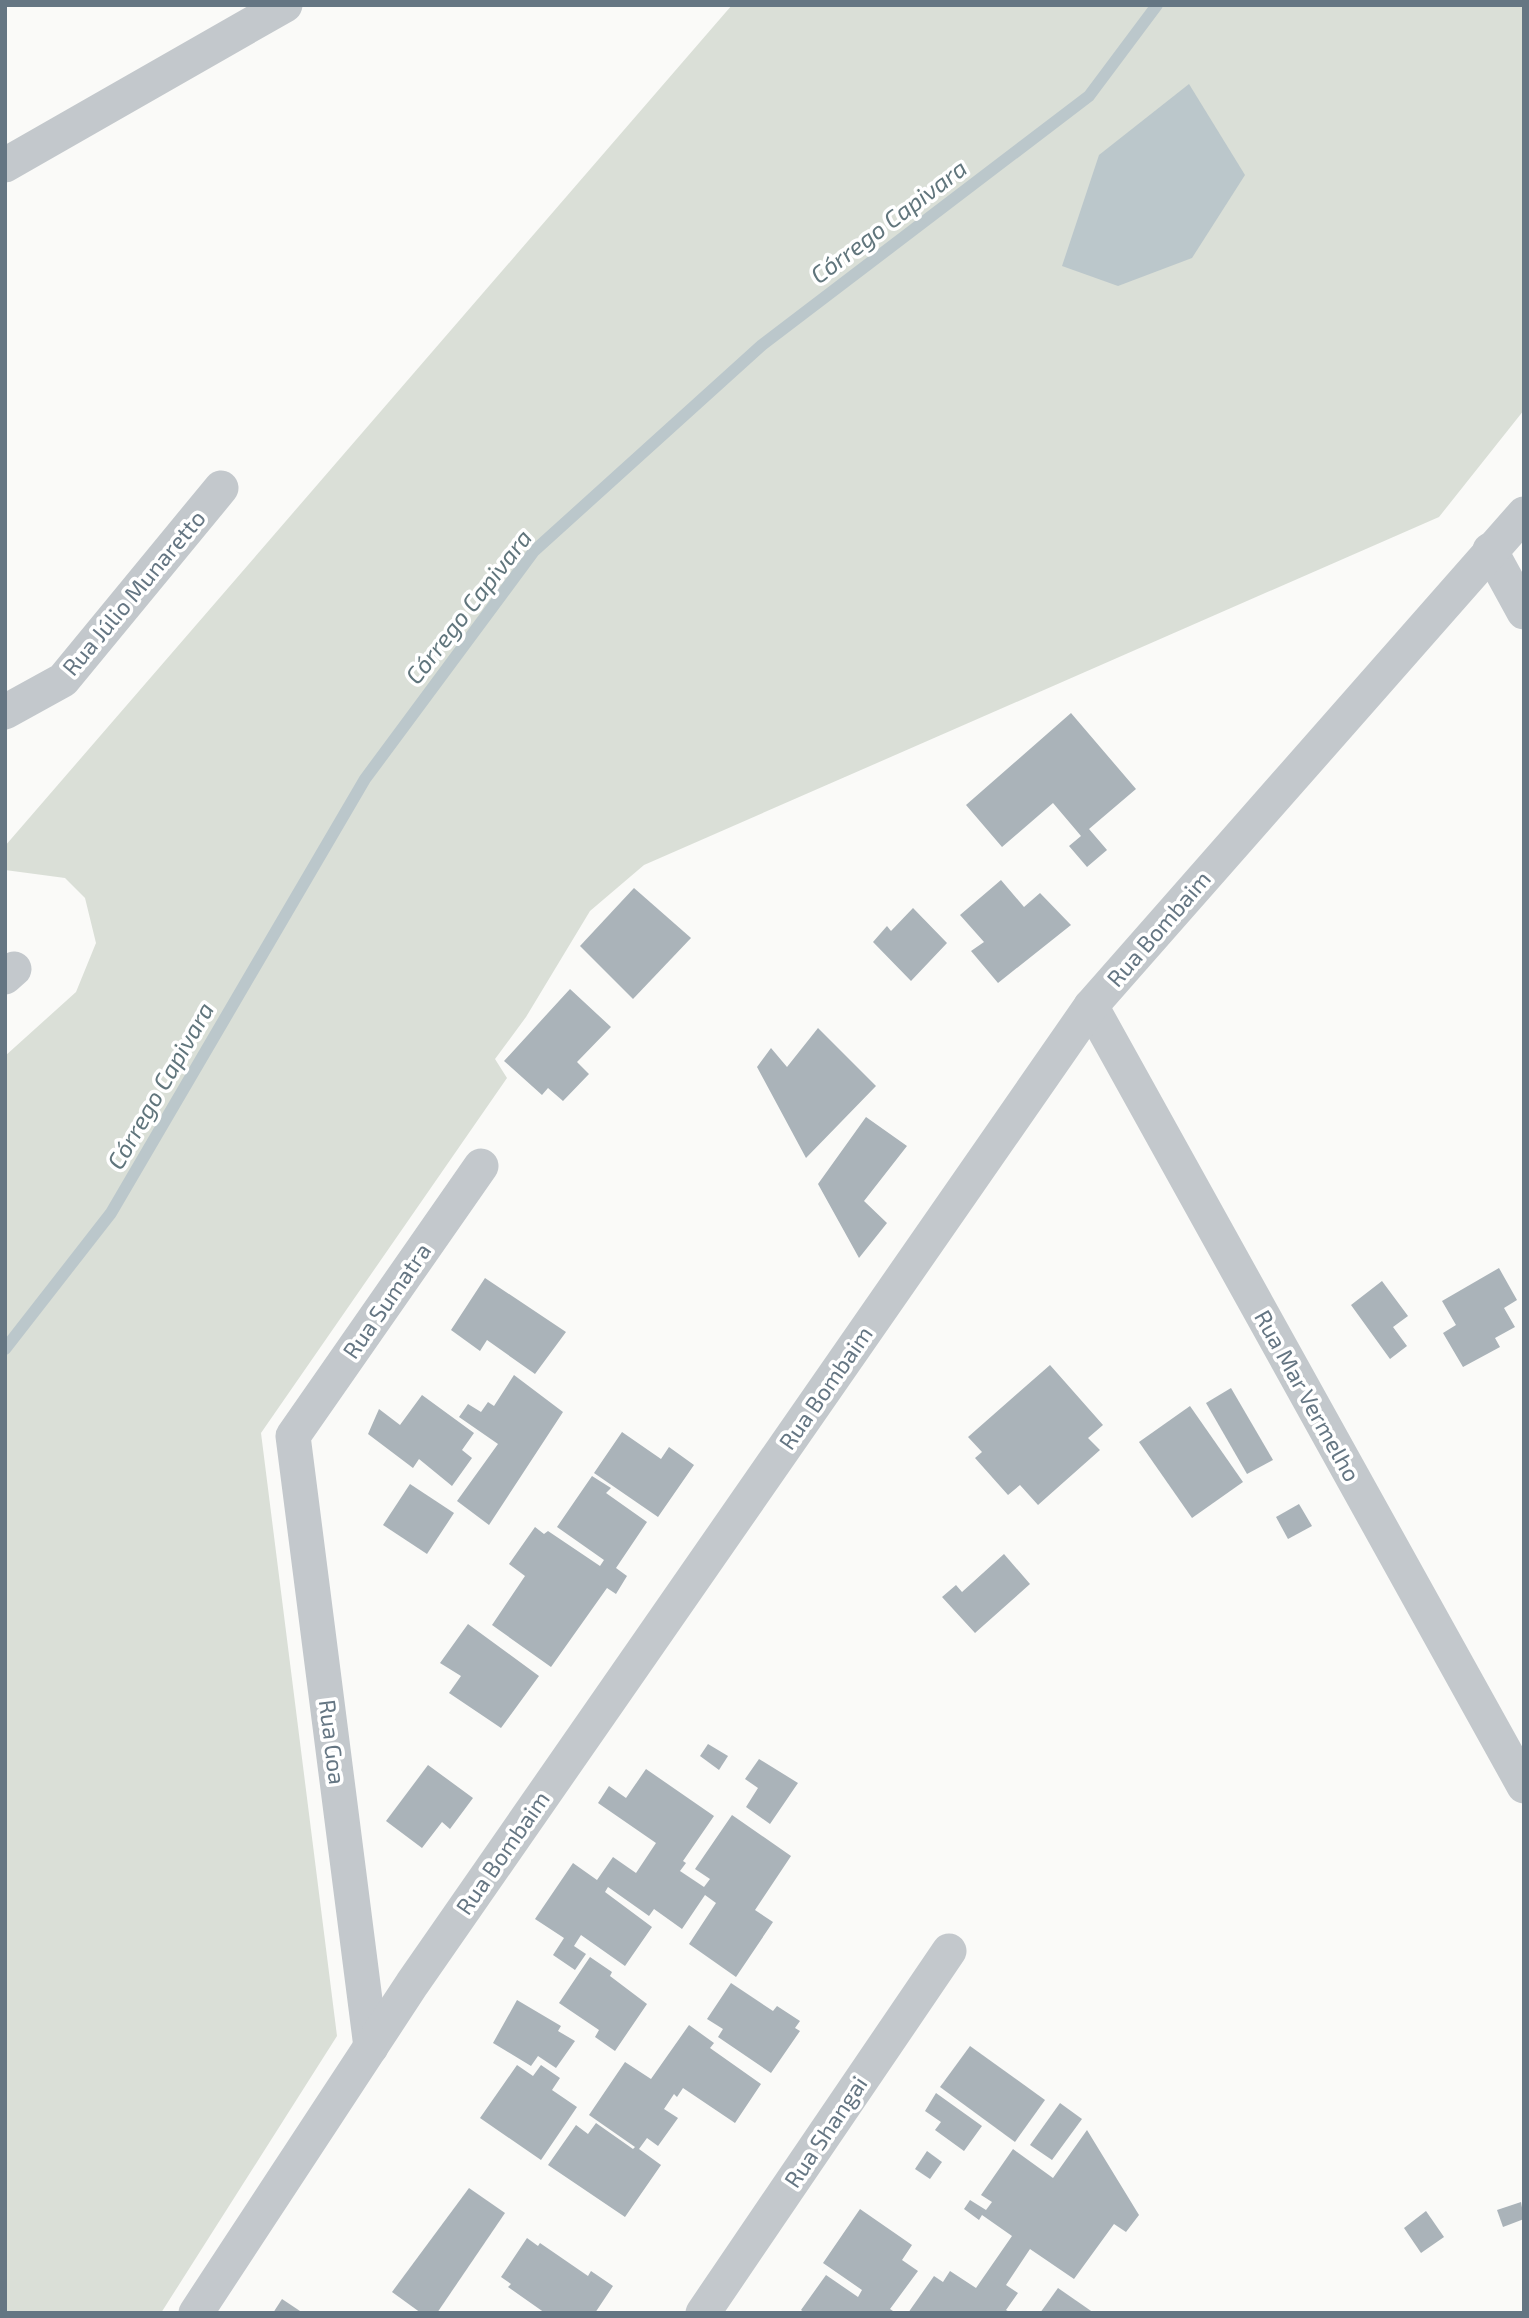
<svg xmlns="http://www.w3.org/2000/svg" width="1529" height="2318" viewBox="0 0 1529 2318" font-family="'Exo 2',sans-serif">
	<rect width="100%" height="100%" fill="#fafaf8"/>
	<!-- green -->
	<polygon fill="#dadfd7" points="732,5 1524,5 1524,410 1439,517 644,865 590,911 526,1017 495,1059 507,1078 261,1433 337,2036 161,2313 5,2313 5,1056 76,992 96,943 85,898 65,878 5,870 5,846"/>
	<!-- water -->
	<polygon fill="#bbc7cb" points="1189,84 1245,175 1192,258 1118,286 1062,266 1099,155"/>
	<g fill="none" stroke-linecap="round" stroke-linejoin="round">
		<!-- stream -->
		<polyline stroke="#bbc7cb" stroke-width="12" points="5,1349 111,1213 365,779 534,551 762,345 1089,96 1157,5"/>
	</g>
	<!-- building -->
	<g fill="#aab3b9">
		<polygon points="1071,713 1136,789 1089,829 1107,850 1087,867 1069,846 1081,836 1053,803 1002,847 966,805"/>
		<polygon points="1001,880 1024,907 1040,893 1071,925 998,983 971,951 984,942 960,915"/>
		<polygon points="634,888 691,938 633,999 580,946"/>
		<polygon points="913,908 947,943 911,981 873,942 887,926 891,931"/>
		<polygon points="570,989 611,1027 577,1062 589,1074 563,1101 548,1088 542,1095 504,1061"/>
		<polygon points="818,1028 876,1086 806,1158 757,1067 771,1048 787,1067"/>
		<polygon points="866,1117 907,1146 864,1201 887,1223 859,1258 818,1184"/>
		<polygon points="1499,1268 1517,1300 1504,1308 1515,1327 1495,1338 1500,1347 1463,1367 1443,1333 1456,1325 1442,1301"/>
		<polygon points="485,1278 566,1332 535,1374 487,1340 480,1351 451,1330"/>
		<polygon points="1382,1281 1408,1316 1393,1327 1407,1346 1390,1359 1351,1305"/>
		<polygon points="1050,1365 1103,1425 1088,1438 1100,1450 1038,1505 1020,1485 1008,1495 975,1458 982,1452 968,1437"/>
		<polygon points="514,1375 563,1412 489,1525 457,1501 498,1444 459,1417 468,1404 481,1412 488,1402 494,1406"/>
		<polygon points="1231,1388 1273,1460 1247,1474 1206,1403"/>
		<polygon points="422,1395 474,1433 462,1450 472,1458 452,1486 419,1459 413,1468 368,1434 379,1409 400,1425"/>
		<polygon points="1190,1406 1243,1482 1192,1518 1139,1442"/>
		<polygon points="622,1432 661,1459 669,1447 694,1465 658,1517 594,1473"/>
		<polygon points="592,1476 611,1488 606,1493 647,1522 616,1568 627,1576 616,1594 607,1588 551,1667 492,1625 525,1576 509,1564 535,1527 544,1534 548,1531 600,1566 604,1560 557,1527"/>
		<polygon points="410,1484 454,1513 427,1554 383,1525"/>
		<polygon points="1299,1504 1312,1526 1288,1539 1276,1517"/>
		<polygon points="1004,1554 1030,1584 975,1633 942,1597 956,1585 962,1592"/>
		<polygon points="468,1624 539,1676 501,1728 449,1693 461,1676 440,1663"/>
		<polygon points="708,1744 728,1756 719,1770 700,1756"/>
		<polygon points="759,1759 798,1783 770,1824 746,1807 758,1788 745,1779"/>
		<polygon points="428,1765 473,1798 450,1829 442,1822 422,1848 386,1821"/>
		<polygon points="646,1769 714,1816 683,1861 686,1863 680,1871 704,1887 710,1879 695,1869 732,1815 791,1856 755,1910 773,1922 736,1977 689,1944 716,1903 705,1895 682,1929 654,1909 649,1916 608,1887 605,1892 652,1927 625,1966 581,1935 574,1946 586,1954 575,1970 553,1955 564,1938 535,1919 573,1863 597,1880 613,1857 636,1873 656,1843 598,1803 609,1786 626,1798"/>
		<polygon points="590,1957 612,1972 610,1976 647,2004 615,2051 595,2037 599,2030 559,2003"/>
		<polygon points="731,1983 773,2011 777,2006 800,2021 795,2028 800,2031 771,2073 718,2037 723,2029 707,2019"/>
		<polygon points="517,2000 561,2026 558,2031 575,2041 556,2068 538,2056 531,2066 493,2043"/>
		<polygon points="689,2025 714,2043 710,2048 761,2084 735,2123 683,2088 677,2097 674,2094 664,2109 678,2118 658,2146 647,2138 639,2149 661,2165 625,2217 548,2165 576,2125 588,2134 596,2123 633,2149 635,2147 589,2115 625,2062 651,2079"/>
		<polygon points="970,2046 1045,2100 1015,2142 940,2087"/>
		<polygon points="517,2065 533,2076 541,2065 560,2078 552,2090 577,2107 541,2160 480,2118"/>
		<polygon points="936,2093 982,2126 964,2151 935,2130 941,2122 925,2111"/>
		<polygon points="1060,2103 1082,2119 1052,2160 1030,2145"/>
		<polygon points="1087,2130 1139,2215 1126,2232 1114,2224 1074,2279 1030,2249 1006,2285 1018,2293 1006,2310 1011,2313 908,2313 934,2276 943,2282 950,2271 976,2288 1012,2236 982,2215 979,2220 964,2209 970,2200 986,2210 992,2202 981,2195 1013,2149 1053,2178"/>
		<polygon points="927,2151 942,2162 930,2179 915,2169"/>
		<polygon points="469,2188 505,2213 437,2313 421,2313 392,2292"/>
		<polygon points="1521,2202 1524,2219 1503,2227 1497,2210"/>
		<polygon points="860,2209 912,2245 902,2260 918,2271 890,2309 896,2313 805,2313 801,2310 826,2275 858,2297 862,2290 823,2263"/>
		<polygon points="1426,2211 1444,2237 1421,2253 1404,2228"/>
		<polygon points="527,2238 538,2246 540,2243 588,2276 591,2271 613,2286 595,2313 545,2313 508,2287 511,2284 501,2277"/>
		<polygon points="1058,2288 1094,2313 1040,2313"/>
		<polygon points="282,2299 303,2313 273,2313"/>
	</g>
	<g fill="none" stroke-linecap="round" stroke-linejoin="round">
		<!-- minor -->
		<g stroke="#c3c8cc" stroke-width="35">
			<polyline points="5,165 285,5"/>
			<polyline points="1490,550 1524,612"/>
			<polyline points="5,712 63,680 221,488"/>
			<polyline points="5,977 14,969"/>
			<polyline points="1091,1006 1524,1786"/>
			<polyline points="371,2047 293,1436 481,1166"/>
			<polyline points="196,2313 412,1984 1091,1006 1524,514"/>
			<polyline points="703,2313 949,1951"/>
		</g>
	</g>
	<g text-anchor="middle" stroke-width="7" stroke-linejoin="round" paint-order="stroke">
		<!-- street labels -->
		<g font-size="23" fill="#657683" stroke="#fff">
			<text transform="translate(134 593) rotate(-50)" y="8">Rua Júlio Munaretto</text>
			<text transform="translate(1159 929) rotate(-49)" y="8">Rua Bombaim</text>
			<text transform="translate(387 1301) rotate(-55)" y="8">Rua Sumatra</text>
			<text transform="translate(826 1388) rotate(-55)" y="8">Rua Bombaim</text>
			<text transform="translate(1307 1396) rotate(61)" y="8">Rua Mar Vermelho</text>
			<text transform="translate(332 1742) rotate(83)" y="8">Rua Goa</text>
			<text transform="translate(503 1853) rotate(-55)" y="8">Rua Bombaim</text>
			<text transform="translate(826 2132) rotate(-56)" y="8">Rua Shangai</text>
		</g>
		<!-- water labels -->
		<g font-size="24" font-style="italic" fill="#60757c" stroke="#fff">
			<text transform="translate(889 222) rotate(-37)" y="8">Córrego Capivara</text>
			<text transform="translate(469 607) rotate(-52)" y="8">Córrego Capivara</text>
			<text transform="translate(161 1086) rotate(-60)" y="8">Córrego Capivara</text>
		</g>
	</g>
	<!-- border -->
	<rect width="1529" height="2318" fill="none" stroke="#657683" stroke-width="14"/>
</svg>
